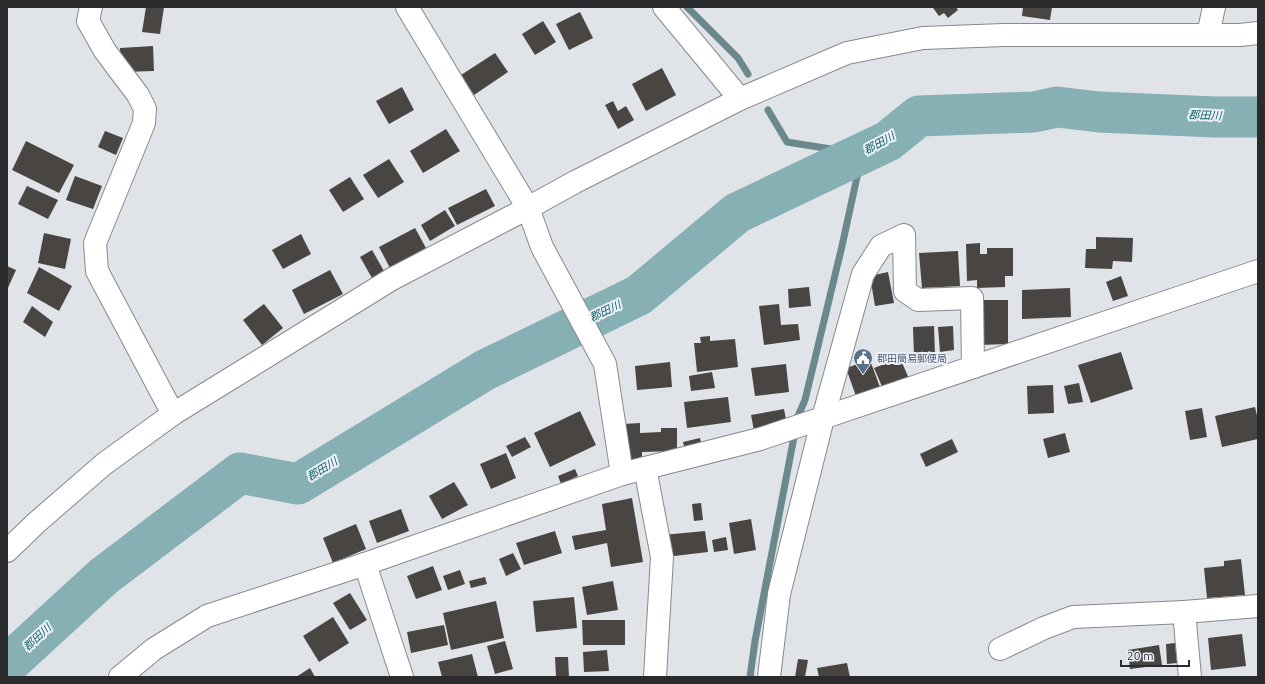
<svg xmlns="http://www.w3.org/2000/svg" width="1265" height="684" viewBox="0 0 1265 684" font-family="Ubuntu,'Noto Sans JP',sans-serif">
	<rect width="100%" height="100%" fill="#e0e3e8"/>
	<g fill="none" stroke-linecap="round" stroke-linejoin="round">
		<!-- stream -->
		<g stroke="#6b888c" stroke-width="7">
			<polyline points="687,7 738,58 748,74"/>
			<polyline points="750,677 755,641 798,416 805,400 842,246 862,154 787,142 768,110"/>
		</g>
		<!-- river -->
		<polyline stroke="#87b0b4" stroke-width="41" points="7,665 104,576 240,473 298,484 485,370 639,295 737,213 888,141 919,116 1034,112 1057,107 1099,112 1215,117 1258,117"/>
	</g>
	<!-- building -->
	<g fill="#494542">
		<polygon points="146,7 164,7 160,34 142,32"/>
		<polygon points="934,7 956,7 958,10 948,18 944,13 939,16 933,8"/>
		<polygon points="1023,7 1052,7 1050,20 1022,16"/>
		<polygon points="580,12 593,38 569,50 556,24"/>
		<polygon points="543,21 556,42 535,55 522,34"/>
		<polygon points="153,46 154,71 121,72 120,48"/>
		<polygon points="495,53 508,72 474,95 461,75"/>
		<polygon points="662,68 676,95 646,111 632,84"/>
		<polygon points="402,87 414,110 389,124 376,101"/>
		<polygon points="613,101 618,111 626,106 634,120 618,129 605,105"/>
		<polygon points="446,129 460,151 423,173 410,151"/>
		<polygon points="105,131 123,138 116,155 98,147"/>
		<polygon points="26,141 74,165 59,193 12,170"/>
		<polygon points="389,159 404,182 378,198 363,175"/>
		<polygon points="75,176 102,186 93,209 66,200"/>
		<polygon points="350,177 364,199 343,212 329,190"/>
		<polygon points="27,186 58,200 48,219 18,204"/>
		<polygon points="486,189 495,206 457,225 448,208"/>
		<polygon points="445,210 455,226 430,241 421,225"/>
		<polygon points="415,228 426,248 390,268 379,247"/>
		<polygon points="44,233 71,239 65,269 38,263"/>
		<polygon points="301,234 311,254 283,269 272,250"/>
		<polygon points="1096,237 1133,238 1132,262 1113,261 1112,269 1085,268 1086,249 1096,249"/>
		<polygon points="980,243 980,254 987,254 987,248 1013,248 1013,276 1005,276 1005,287 977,288 977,280 967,281 966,244"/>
		<polygon points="372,250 384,271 372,278 360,257"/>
		<polygon points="958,251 960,286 922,288 919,253"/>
		<polygon points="7,266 16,270 7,290"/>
		<polygon points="39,267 72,286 59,311 27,293"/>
		<polygon points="330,270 343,294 304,314 292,290"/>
		<polygon points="888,272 894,303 875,306 870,276"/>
		<polygon points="1121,276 1128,296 1113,301 1106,282"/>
		<polygon points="809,287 811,306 789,308 788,289"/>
		<polygon points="1070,288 1071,317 1022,319 1022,290"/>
		<polygon points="979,300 1008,300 1008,344 979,345"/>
		<polygon points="264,304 283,328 262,345 243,320"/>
		<polygon points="779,304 781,325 798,324 800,340 764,345 759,306"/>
		<polygon points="32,306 53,322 45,337 23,322"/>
		<polygon points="934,326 935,355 914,355 913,327"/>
		<polygon points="953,326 954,350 940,352 938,327"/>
		<polygon points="710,336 710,341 735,339 738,367 697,372 694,343 701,343 700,337"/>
		<polygon points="1121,352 1133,389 1091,403 1078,365"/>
		<polygon points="900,358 910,381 884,391 874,368"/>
		<polygon points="870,360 881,390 857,399 846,368"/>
		<polygon points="670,362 672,387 637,390 635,366"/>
		<polygon points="786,364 789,392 755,396 751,368"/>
		<polygon points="712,372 715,388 691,391 689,376"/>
		<polygon points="1079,383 1083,402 1068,404 1064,386"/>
		<polygon points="1053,385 1054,413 1028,414 1027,386"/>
		<polygon points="728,397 731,422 687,428 684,402"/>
		<polygon points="1255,407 1258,420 1258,439 1222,447 1215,416"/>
		<polygon points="1202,408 1207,437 1190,440 1185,411"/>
		<polygon points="784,409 787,425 754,431 751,415"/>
		<polygon points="580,411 596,445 550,467 534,433"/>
		<polygon points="640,423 640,433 661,432 661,428 677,428 677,451 642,452 642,461 624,461 623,424"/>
		<polygon points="1065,433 1070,452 1048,458 1043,439"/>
		<polygon points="525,437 531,447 512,457 506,446"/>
		<polygon points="700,438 703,450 686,454 683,442"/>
		<polygon points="952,439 958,452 926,467 920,454"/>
		<polygon points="506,453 516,478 491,489 480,464"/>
		<polygon points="575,469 578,476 561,484 558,476"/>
		<polygon points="454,482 468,505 442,519 429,496"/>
		<polygon points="632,498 643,562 611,567 607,543 575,550 572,536 606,530 602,504"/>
		<polygon points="701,503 703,520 694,521 692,504"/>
		<polygon points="401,509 409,531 377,543 369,521"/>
		<polygon points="751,519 756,550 734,554 729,523"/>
		<polygon points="356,524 366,549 333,563 323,538"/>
		<polygon points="555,531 562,553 524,565 516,543"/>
		<polygon points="705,531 708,552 666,557 663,535"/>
		<polygon points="726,537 728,550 714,552 712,540"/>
		<polygon points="513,553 521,569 506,576 499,559"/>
		<polygon points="1241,559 1245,595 1207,598 1204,568 1224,566 1224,561"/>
		<polygon points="433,566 442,590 416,599 407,576"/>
		<polygon points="460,570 465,584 448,590 443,576"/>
		<polygon points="485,577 487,584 471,588 469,581"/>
		<polygon points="613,581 618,610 587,615 582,587"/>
		<polygon points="350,593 367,620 350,630 333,603"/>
		<polygon points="574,597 577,628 536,632 533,601"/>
		<polygon points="496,601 504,638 451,650 443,613"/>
		<polygon points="333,617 349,643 319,662 303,636"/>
		<polygon points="582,620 625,620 625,645 583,645"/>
		<polygon points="444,625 448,645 411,653 407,632"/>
		<polygon points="1242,634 1246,666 1211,670 1208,638"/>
		<polygon points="505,641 513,669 495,674 487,646"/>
		<polygon points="1175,643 1177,663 1167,664 1166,644"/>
		<polygon points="1159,645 1162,665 1130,669 1128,650"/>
		<polygon points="607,650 609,671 584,672 583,652"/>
		<polygon points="472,654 478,677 442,677 438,662"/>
		<polygon points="555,657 568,657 569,677 556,677"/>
		<polygon points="798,659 808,660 805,677 795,677"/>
		<polygon points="847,663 850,677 819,677 817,668"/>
		<polygon points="310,668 315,677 296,677"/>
	</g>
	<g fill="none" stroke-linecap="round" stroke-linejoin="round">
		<defs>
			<g id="minor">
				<polyline points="91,7 88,21 105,51 138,95 145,109 144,123 95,243 97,271 173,414"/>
				<polyline points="407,7 528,208 542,247 605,364 622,474"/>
				<polyline points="664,7 740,99"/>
				<polyline points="1208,35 1214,7"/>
				<polyline points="645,468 662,557 655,677"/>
				<polyline points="7,551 36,523 104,464 173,414 392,279 528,208 575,182 740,99 847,53 923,38 1004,35 1240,35 1258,33"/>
				<polyline points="365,564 402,677"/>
				<polyline points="1000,649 1044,628 1073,617 1184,612"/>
				<polyline points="120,677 154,649 207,616 365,564 622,474 760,439 1258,271"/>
				<polyline points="769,677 779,594 823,418 863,274 881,246 904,235 905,291 918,300 972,298 973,367"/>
				<polyline points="1190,677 1184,612 1258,606"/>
			</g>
		</defs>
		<!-- minor casing -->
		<use href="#minor" stroke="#86898e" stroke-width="24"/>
		<!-- minor -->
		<use href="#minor" stroke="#fff" stroke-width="22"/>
	</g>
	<!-- icons -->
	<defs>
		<symbol id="civic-pin" viewBox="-11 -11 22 30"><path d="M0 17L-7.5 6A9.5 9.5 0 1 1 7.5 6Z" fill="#5c6f8a" stroke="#edf0f6"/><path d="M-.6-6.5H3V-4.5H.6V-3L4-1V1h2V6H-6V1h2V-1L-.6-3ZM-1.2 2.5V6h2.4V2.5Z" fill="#fff"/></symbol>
	</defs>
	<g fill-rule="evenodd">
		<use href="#civic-pin" x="852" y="347" width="22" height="30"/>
	</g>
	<g text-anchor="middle" stroke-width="4" stroke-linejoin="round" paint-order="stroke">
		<!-- service labels -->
		<g font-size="10" fill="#4e5e75" stroke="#edf0f6" text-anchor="start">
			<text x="877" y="362">郡田簡易郵便局</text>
		</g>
		<!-- water labels -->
		<g font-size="11" font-style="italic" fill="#0d6269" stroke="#edf0f6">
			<text transform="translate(1205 115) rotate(2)" y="4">郡田川</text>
			<text transform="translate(879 143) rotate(-29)" y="4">郡田川</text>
			<text transform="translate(605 311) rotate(-26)" y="4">郡田川</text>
			<text transform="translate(322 469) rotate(-31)" y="4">郡田川</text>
			<text transform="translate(37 637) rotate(-43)" y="4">郡田川</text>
		</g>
	</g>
	<!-- border -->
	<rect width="1265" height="684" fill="none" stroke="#2a2b2d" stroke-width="16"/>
	<!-- scale -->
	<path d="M1121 660v6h68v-6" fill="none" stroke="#2a2b2d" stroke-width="2"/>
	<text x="1127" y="660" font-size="12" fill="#2a2b2d" stroke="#edf0f6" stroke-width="3" paint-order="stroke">20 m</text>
</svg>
